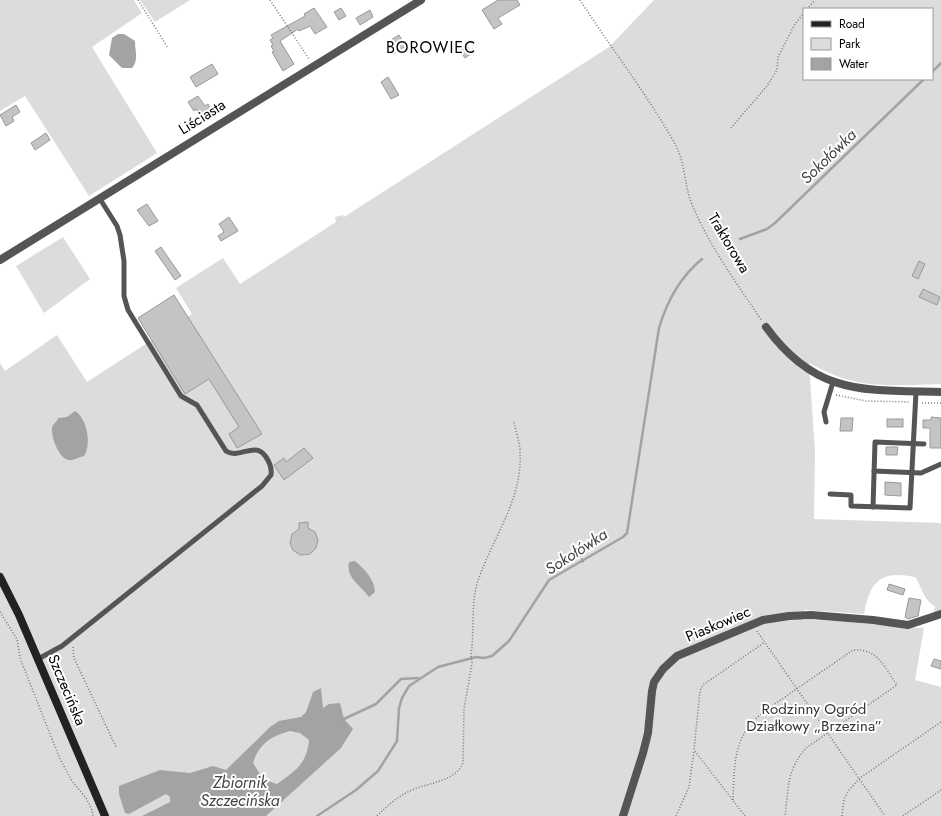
<svg xmlns="http://www.w3.org/2000/svg" width="941" height="816" viewBox="0 0 941 816" font-family="Jost,sans-serif">
	<rect width="100%" height="100%" fill="#fff"/>
	<!-- green -->
	<g fill="#dcdcdc" fill-rule="evenodd">
		<polygon points="0,0 134,0 142,13 92,47 157,153 89,196 25,96 0,111"/>
		<polygon points="140,0 190,0 155,22"/>
		<path d="M654 0H941V384C917 385 880 387 857 382 840 379 823 370 809 363L815 452 814 519 941 523V611L933 614 935 606C922 599 923 588 915 577 881 570 870 581 864 614L804 610 802 620C842 619 883 627 924 628L915 680 941 687V816H0V363L5 371 57 335 87 382 192 314 176 288 223 258 240 284 336 222 335 217 343 215 344 217 609 47ZM804 9H932V79H804Z"/>
		<polygon points="63,237 90,279 44,313 16,266"/>
	</g>
	<!-- water -->
	<g fill="#a3a3a3" fill-rule="evenodd">
		<path d="M118 34H124L135 41C135 52 139 60 132 68H122L109 55 112 38Z"/>
		<path d="M75 411C87 418 92 445 84 456 79 457 73 461 69 460 59 459 51 437 52 428 53 423 57 423 58 418L67 417Z"/>
		<path d="M355 561C365 570 374 578 375 592L369 597C360 584 346 579 349 562Z"/>
		<path d="M321 688 323 708 329 704 340 703 344 719 353 729 341 748 266 816H142L170 802V797L166 794 129 814 125 813 119 794V786L160 770 190 773 213 766 226 770 270 727 279 721 301 717 306 712 313 692ZM290 731 300 733 309 740C307 764 295 771 277 784L263 779 253 763C259 744 271 736 290 731Z"/>
	</g>
	<g fill="none" stroke-linecap="round" stroke-linejoin="round">
		<!-- stream -->
		<g stroke="#a3a3a3" stroke-width="2.5">
			<polyline points="932,72 941,63"/>
			<polyline points="740,239 767,229 775,223 924,79"/>
			<polyline points="344,719 376,704 401,679 418,678"/>
			<path d="M317 816 356 790 378 771 397 741 399 708 402 698 409 686 438 667 476 657 484 658 492 656 509 641 549 580 623 537 627 533 659 328C667 301 680 277 702 259"/>
		</g>
	</g>
	<!-- building -->
	<g fill="#c4c4c4" stroke="#999">
		<polygon points="498,0 517,0 520,5 498,18 502,24 494,29 482,10"/>
		<polygon points="314,8 327,27 315,34 310,26 299,31 298,29 280,41 294,64 283,71 272,52 274,51 271,46 273,45 270,40 273,38 271,35 305,16 304,14"/>
		<polygon points="341,8 346,16 339,20 334,12"/>
		<polygon points="370,10 373,17 360,25 356,18"/>
		<polygon points="399,35 406,46 393,54 388,46 391,44 389,41"/>
		<polygon points="467,46 472,53 465,58 460,51"/>
		<polygon points="212,64 218,74 196,87 190,77"/>
		<polygon points="388,77 399,95 391,99 381,82"/>
		<polygon points="198,96 205,106 208,104 214,114 203,120 196,109 194,111 188,102"/>
		<polygon points="16,105 20,112 12,117 14,121 6,126 0,115"/>
		<polygon points="46,133 50,140 35,150 31,143"/>
		<polygon points="147,204 158,221 149,226 137,210"/>
		<polygon points="229,217 238,231 221,241 218,236 224,232 219,224"/>
		<polygon points="161,247 181,276 175,280 155,251"/>
		<polygon points="919,261 925,264 918,279 912,276"/>
		<polygon points="923,289 940,297 937,305 919,297"/>
		<polygon points="174,295 262,434 237,448 229,434 239,427 209,379 185,394 138,318"/>
		<polygon points="931,417 941,418 941,448 930,448 930,428 923,428 923,420 931,420"/>
		<polygon points="841,418 853,418 852,431 840,431"/>
		<rect x="887" y="419" width="16" height="8"/>
		<polygon points="886,447 898,447 897,455 886,455"/>
		<polygon points="304,448 313,458 284,480 274,465 284,458 286,462"/>
		<polygon points="885,482 901,483 901,496 885,495"/>
		<polygon points="308,522 308,528 315,532 318,540 316,548 310,554 300,555 293,550 290,543 292,534 299,529 299,523"/>
		<polygon points="889,584 905,589 903,595 887,590"/>
		<polygon points="909,598 921,600 918,616 908,619 905,617"/>
		<polygon points="934,659 941,661 941,669 931,666"/>
	</g>
	<g fill="none" stroke-linecap="round" stroke-linejoin="round">
		<!-- path -->
		<g stroke="#777" stroke-width="1.5" stroke-dasharray="1 2" stroke-linecap="butt">
			<polyline points="138,0 168,48"/>
			<polyline points="270,0 309,59"/>
			<path d="M580 0C611 48 647 94 675 144 686 164 684 187 693 207 711 248 737 284 762 321"/>
			<polyline points="807,9 815,0"/>
			<polyline points="731,128 767,86 777,70 778,57 795,24 804,13"/>
			<polyline points="836,395 866,401 910,402"/>
			<polyline points="922,403 941,403"/>
			<polyline points="580,556 584,564"/>
			<polyline points="0,612 17,639 20,658 60,759 72,781 86,798 92,810 93,816"/>
			<polyline points="757,631 885,816"/>
			<polyline points="73,647 74,658 116,747"/>
			<path d="M733 800C734 779 733 753 744 734 754 715 776 704 792 692 812 678 833 664 853 650 878 648 884 667 897 685L806 748C786 771 789 787 785 816"/>
			<path d="M377 816C388 805 398 796 412 790 428 783 456 781 463 763L464 709 472 663 471 654C475 629 470 601 479 578 494 535 523 499 520 451 520 441 515 431 514 421"/>
			<polyline points="676,816 689,787 694,751"/>
			<polyline points="745,816 694,750 700,691 703,685 765,642"/>
			<polyline points="842,816 844,799 849,790 860,778 941,722"/>
			<polyline points="903,816 941,790"/>
		</g>
		<!-- lane -->
		<g stroke="#555" stroke-width="5">
			<polyline points="826,422 824,412 833,382"/>
			<polyline points="874,471 921,473 941,464"/>
			<polyline points="830,494 851,495 851,506 910,508 916,392"/>
			<polyline points="873,507 875,442 924,444"/>
			<path d="M38 659 62 646 262 486 271 475C272 468 270 463 266 457 255 440 239 460 226 451L197 405 181 396 128 310 124 296V261L120 235 117 226 100 199"/>
		</g>
		<!-- street -->
		<g stroke="#555" stroke-width="8">
			<polyline points="0,260 421,0"/>
			<path d="M766 327C816 396 864 390 941 392"/>
			<polyline points="623,816 643,753 648,733 652,691 654,682 663,669 677,656 763,620 789,616 811,615 873,620 908,625 941,614"/>
		</g>
		<!-- secondary -->
		<polyline stroke="#222" stroke-width="8" points="0,577 19,615 105,816"/>
	</g>
	<g text-anchor="middle" stroke-width="4" stroke-linejoin="round" paint-order="stroke">
		<!-- street labels -->
		<g font-size="15" fill="#000" stroke="#fff">
			<text transform="translate(202 117) rotate(-32)" y="5">Liściasta</text>
			<text transform="translate(729 243) rotate(59)" y="5">Traktorowa</text>
			<text transform="translate(718 624) rotate(-23)" y="5">Piaskowiec</text>
			<text transform="translate(67 690) rotate(67)" y="5">Szczecińska</text>
		</g>
		<!-- park labels -->
		<g font-size="15" fill="#333" stroke="#fff">
			<text x="814" y="714">Rodzinny Ogród<tspan x="814" dy="17">Działkowy „Brzezina”</tspan></text>
		</g>
		<!-- neighbourhood labels -->
		<g font-size="16" letter-spacing="1" fill="#000" stroke="#fff">
			<text x="431" y="53">BOROWIEC</text>
		</g>
		<!-- water labels -->
		<g font-size="16" font-style="italic" fill="#444" stroke="#fff">
			<text transform="translate(828 156) rotate(-44)" y="6">Sokołówka</text>
			<text transform="translate(576 551) rotate(-33)" y="6">Sokołówka</text>
			<text x="240" y="788">Zbiornik<tspan x="240" dy="18">Szczecińska</tspan></text>
		</g>
	</g>
	<!-- legend -->
	<rect x="803" y="8" width="130" height="72" fill="#ffffff" stroke="#999999"/>
	<rect x="811" y="21" width="20" height="6" fill="#222222" stroke="#999999"/>
	<text x="839" y="28" font-size="12" fill="#000000">Road</text>
	<rect x="811" y="38" width="20" height="12" fill="#dcdcdc" stroke="#999999"/>
	<text x="839" y="48" font-size="12" fill="#000000">Park</text>
	<rect x="811" y="58" width="20" height="12" fill="#a3a3a3" stroke="#999999"/>
	<text x="839" y="68" font-size="12" fill="#000000">Water</text>
</svg>
